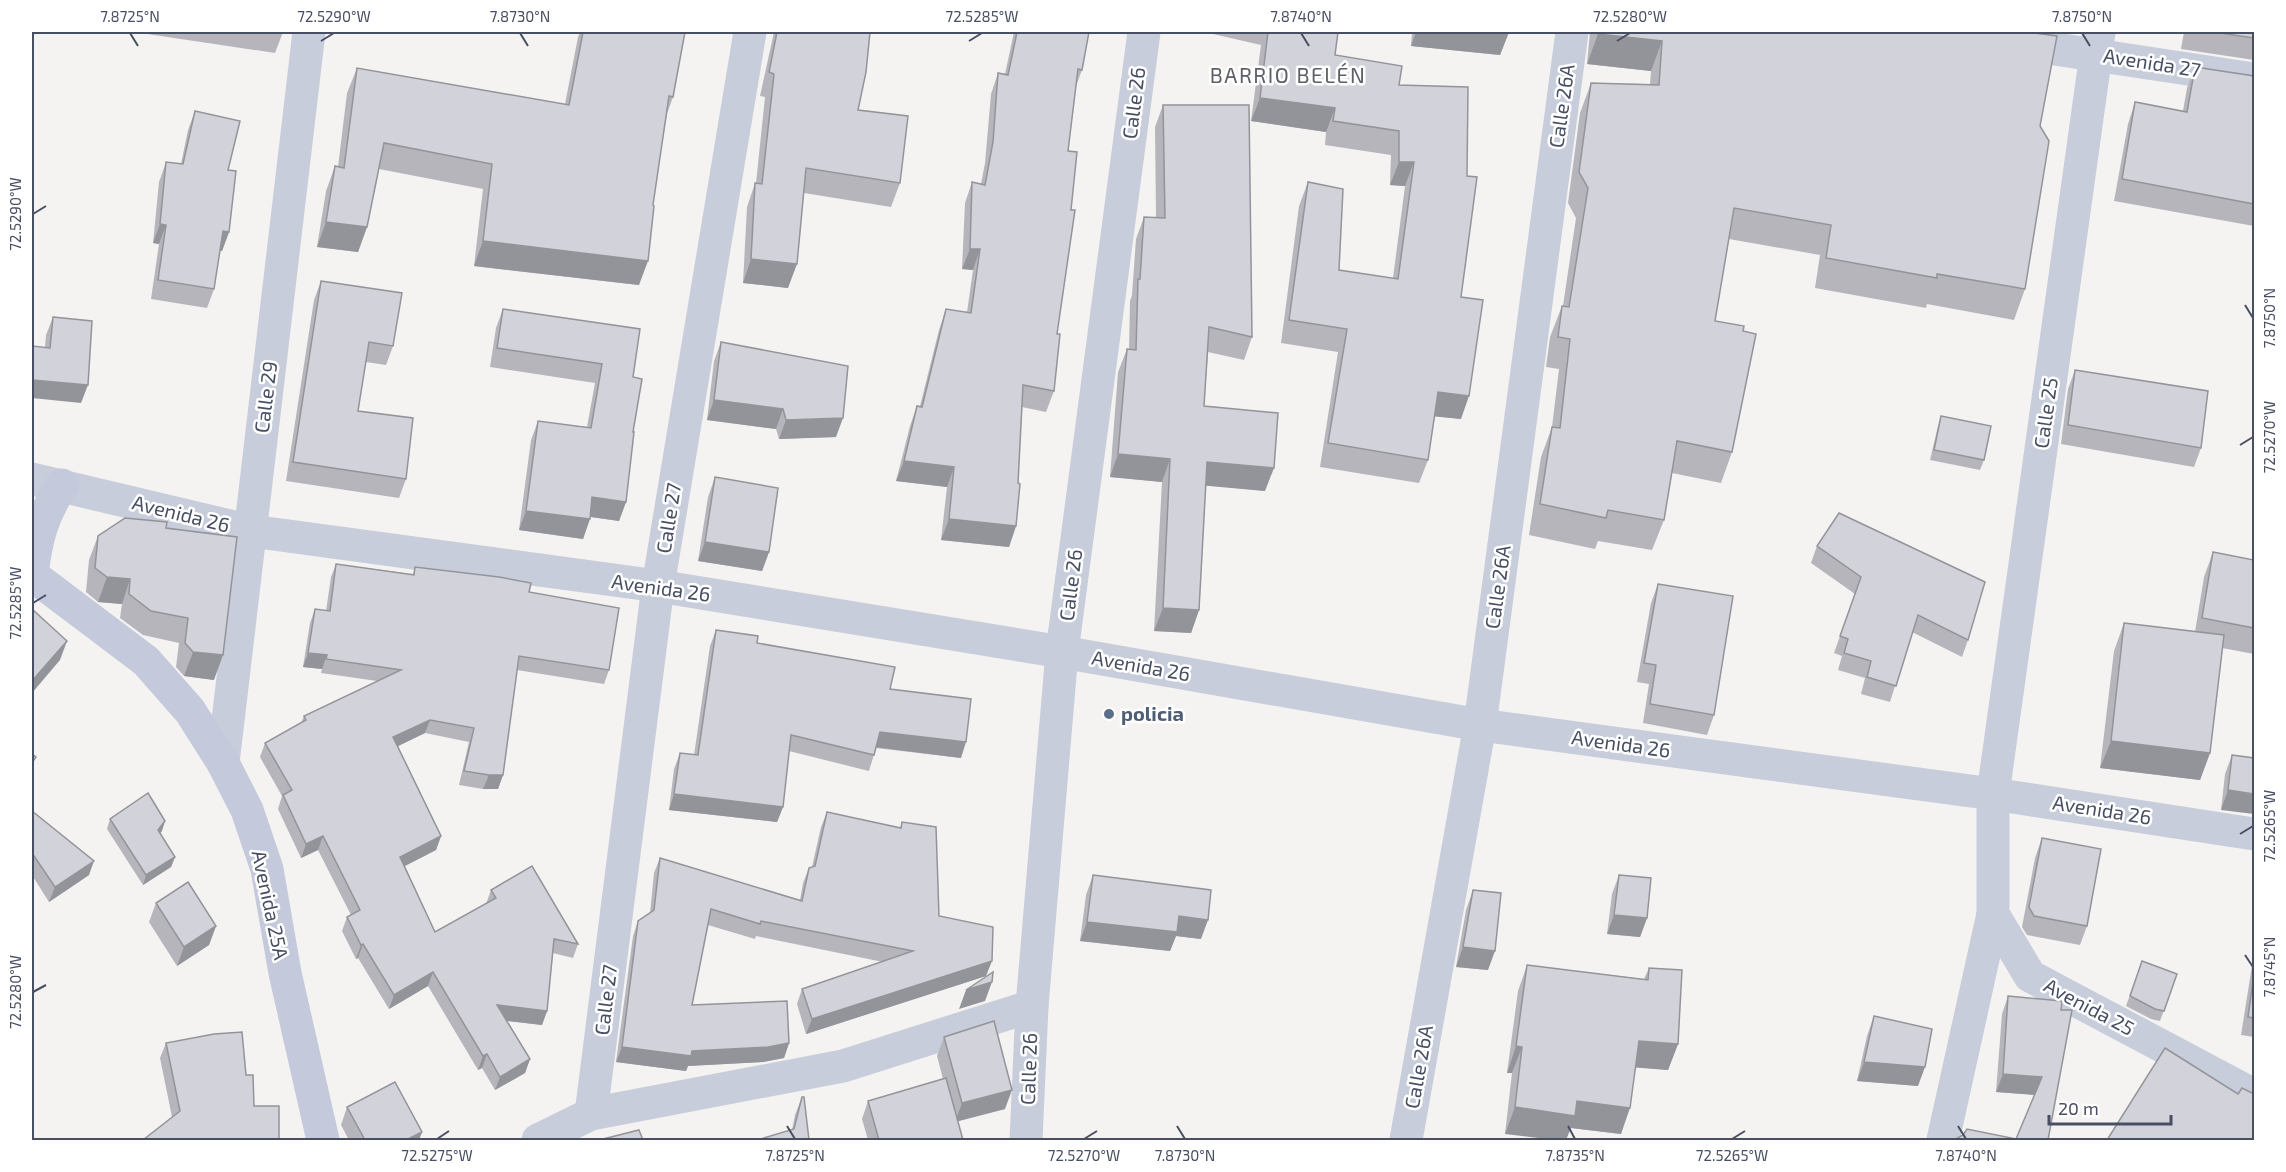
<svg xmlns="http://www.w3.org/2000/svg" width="2286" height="1172" viewBox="0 0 2286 1172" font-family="'Exo 2',sans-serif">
	<rect width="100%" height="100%" fill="#f5f3f2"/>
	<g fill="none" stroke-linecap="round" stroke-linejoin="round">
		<!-- minor -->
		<g stroke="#c8cddb" stroke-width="33">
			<polyline points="1943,32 2254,79"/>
			<polyline points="2099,32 1993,794 1993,914 2030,976 2254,1095"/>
			<polyline points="32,479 251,531 658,586 1062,652 1480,725 1993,794 2254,834"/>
			<polyline points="223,763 309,32"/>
			<polyline points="591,1114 658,586 750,32"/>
			<polyline points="538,1140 591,1114 843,1066 1032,1006"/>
			<polyline points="1026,1140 1032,1006 1062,652 1144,32"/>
			<polyline points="1406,1140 1480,725 1572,32"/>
			<polyline points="1943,1140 1993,914"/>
		</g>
		<!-- secondary -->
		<g stroke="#c4c9dc" stroke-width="33">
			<polyline points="32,575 146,661 190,711 223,763 247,810 267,869 285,973 323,1140"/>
			<path d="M32 575C36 539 42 516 62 485"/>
		</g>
	</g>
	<!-- wall -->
	<g fill="#b5b5bb">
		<polygon points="134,32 283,32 275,53"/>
		<polygon points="580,32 685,32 673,97 667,114 639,285 474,266 483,189 379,169 367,227 358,252 317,247 326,191 335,166 338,167 347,93 357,68 565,104 578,37"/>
		<polygon points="774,32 870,32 858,110 900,183 891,207 804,193 788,288 743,283 747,207 755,183 756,183 765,97 760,96"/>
		<polygon points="1014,32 1088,32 1082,70 1076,86 1068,151 1054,391 1046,412 1022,407 1016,526 1009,547 941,540 947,487 896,481 910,426 917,406 920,406 939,330 946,309 967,312 973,270 962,269 965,203 972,182 981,184 985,163 991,94 998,73 1005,74"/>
		<polygon points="1213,32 1338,32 1335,55 1399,85 1461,297 1461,419 1435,416 1428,460 1419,483 1320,467 1338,352 1281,343 1299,206 1308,182 1339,270 1393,278 1405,186 1390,185 1391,155 1325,145 1326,132 1251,121 1261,45 1213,34"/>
		<polygon points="1412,32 1509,32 1500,55 1411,46"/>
		<polygon points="1590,32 2027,32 2040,126 2025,289 2014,320 1927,304 1926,308 1815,288 1820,255 1729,239 1715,321 1732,452 1721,483 1672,473 1664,520 1652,550 1598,541 1595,549 1529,535 1541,457 1552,427 1559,369 1546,367 1550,337 1562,306 1563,306 1576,218 1568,203 1580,113 1591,83 1650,84 1651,71 1587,64"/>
		<polygon points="2184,32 2254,32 2254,60 2181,49"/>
		<polygon points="2195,67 2254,76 2254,226 2114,201 2128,124 2135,102 2183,111 2187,88"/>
		<polygon points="1163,105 1252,337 1244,360 1208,352 1204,406 1265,491 1206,485 1199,610 1191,633 1154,631 1162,482 1110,477 1118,372 1127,349 1129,350 1130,301 1132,295 1136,239 1144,217 1156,218 1155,127"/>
		<polygon points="195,111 228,170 229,232 222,251 220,251 214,289 207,308 151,299 159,244 153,243 159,182 166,162 181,164 188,130"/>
		<polygon points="321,281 393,346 386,365 366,362 358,411 406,479 399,498 286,481 314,300"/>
		<polygon points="503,309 633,377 633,432 626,502 619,521 590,517 583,539 519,530 531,440 538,421 587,427 595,383 490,367 496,328"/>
		<polygon points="53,317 81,403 45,347 46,335"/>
		<polygon points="721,342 836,437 779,439 776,429 707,420 714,361"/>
		<polygon points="2075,370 2201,448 2194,467 2061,444 2068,389"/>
		<polygon points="1941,416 1984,460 1980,470 1930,460 1938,426"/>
		<polygon points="715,477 769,552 762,571 698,561 708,497"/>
		<polygon points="166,528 214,680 184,676 176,667 179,643 143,635 120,618 122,604 98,602 86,592 89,560 98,536"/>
		<polygon points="1817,546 1968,640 1962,657 1912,632 1890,702 1861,694 1865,678 1838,670 1842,656 1834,653 1855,594 1811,563"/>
		<polygon points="2213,552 2254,560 2254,654 2222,648 2210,753 2200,780 2100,768 2114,651 2124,623 2195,632 2204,577"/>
		<polygon points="336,564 413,574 415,567 529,592 609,670 604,684 517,670 503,775 498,789 483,789 459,785 469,742 425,733 398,746 441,836 436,850 405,866 435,932 486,904 491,890 578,944 573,958 553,953 547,1011 542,1025 507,1021 530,1059 525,1073 495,1090 482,1068 478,1070 428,986 389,1009 358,958 356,959 342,931 347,917 351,915 318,850 301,858 278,809 282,796 260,757 265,743 301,723 304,716 377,681 321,673 322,669 303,667 310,623 315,609 326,611 331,577"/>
		<polygon points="1658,584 1714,715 1707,735 1643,723 1649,684 1637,682 1651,603"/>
		<polygon points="716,630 890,689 961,758 876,748 869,771 789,751 783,807 777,822 669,810 674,769 680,753 694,755 710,646"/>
		<polygon points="2232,755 2254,758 2221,810 2225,774"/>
		<polygon points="32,811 89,875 49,902 32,875"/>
		<polygon points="827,812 900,828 902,822 939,916 986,976 806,1034 797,1004 802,989 883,962 756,936 755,939 708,925 692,1005 789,1043 784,1058 763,1062 688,1066 686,1071 616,1062 633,936 638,921 650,913 654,873 660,858 800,900 803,883 809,868 812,867 821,827"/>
		<polygon points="110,819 165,821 160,833 175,857 171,867 143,885 107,829"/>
		<polygon points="2042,838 2087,926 2080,945 2027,935 2022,927 2035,858"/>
		<polygon points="1093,875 1201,939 1176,936 1170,951 1080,941 1086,895"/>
		<polygon points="1619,875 1647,918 1640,937 1607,934 1612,894"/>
		<polygon points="1473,890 1488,970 1456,967 1466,910"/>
		<polygon points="156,903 216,926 209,945 177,966 149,922"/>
		<polygon points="2254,953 2254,1037 2241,1035"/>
		<polygon points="2142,961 2177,974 2160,1021 2151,1019 2126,1006"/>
		<polygon points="1527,965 1644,979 1649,968 1678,1044 1668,1070 1636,1067 1621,1134 1571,1128 1505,1134 1512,1073 1507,1073 1518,991"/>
		<polygon points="2008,996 2061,1010 2072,1010 2035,1095 1996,1092 2002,1014"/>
		<polygon points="1874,1016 1918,1086 1857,1081 1867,1036"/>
		<polygon points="944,1037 1005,1109 958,1121 963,1140 868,1140 862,1119 868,1101 943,1079 937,1056"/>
		<polygon points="166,1043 246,1075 254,1106 172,1117 160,1058"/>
		<polygon points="802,1097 809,1140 792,1130 795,1115"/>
		<polygon points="347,1107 422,1132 419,1140 349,1140 341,1125"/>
	</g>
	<!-- shaded-wall -->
	<g fill="#939499">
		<polygon points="1416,32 1509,32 1500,55 1411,46"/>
		<polygon points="1598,34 1662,41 1651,71 1587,64"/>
		<polygon points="1260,98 1335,108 1326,132 1251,121"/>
		<polygon points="1399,162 1414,162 1405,186 1390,185"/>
		<polygon points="326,222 367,227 358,252 317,247"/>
		<polygon points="160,224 166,225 159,244 153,243"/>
		<polygon points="223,231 229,232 222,251 216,250"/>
		<polygon points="483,241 648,261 639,285 474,266"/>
		<polygon points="970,249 980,249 973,270 962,269"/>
		<polygon points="751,259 797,264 788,288 743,283"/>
		<polygon points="32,380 88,385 81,403 32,398"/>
		<polygon points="1438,392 1469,396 1461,419 1430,416"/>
		<polygon points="714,400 783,409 776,429 707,420"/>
		<polygon points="843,418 836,437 779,439 786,420"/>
		<polygon points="1118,454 1170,459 1162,482 1110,477"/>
		<polygon points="904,461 954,467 947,487 896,481"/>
		<polygon points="1207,462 1274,468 1265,491 1198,485"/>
		<polygon points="592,497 626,502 619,521 585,516"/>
		<polygon points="526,511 590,519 583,539 519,530"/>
		<polygon points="949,519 1016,526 1009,547 941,540"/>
		<polygon points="705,542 769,552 762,571 698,561"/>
		<polygon points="107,577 130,579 122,604 98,602"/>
		<polygon points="1163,608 1199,610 1191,633 1154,631"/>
		<polygon points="67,641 60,660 32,693 32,681"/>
		<polygon points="193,652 223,655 214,680 184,676"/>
		<polygon points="308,653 327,655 322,669 303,667"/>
		<polygon points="430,720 425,733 388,751 393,737"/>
		<polygon points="880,732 966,742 961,758 874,747"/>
		<polygon points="2111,741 2210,753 2200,780 2100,768"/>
		<polygon points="489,775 503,775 498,789 483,789"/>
		<polygon points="2228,790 2254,794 2254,814 2221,810"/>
		<polygon points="674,794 783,807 777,822 669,810"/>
		<polygon points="165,821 162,831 154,840 158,830"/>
		<polygon points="323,836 318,850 301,858 306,844"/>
		<polygon points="441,836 436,850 395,871 400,857"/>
		<polygon points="175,857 171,867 143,885 146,875"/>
		<polygon points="94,861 89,875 49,902 55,887"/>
		<polygon points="1614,915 1647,918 1640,937 1607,934"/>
		<polygon points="1179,916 1208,920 1201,939 1176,936 1170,951 1080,941 1087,922"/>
		<polygon points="216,926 209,945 177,966 184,947"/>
		<polygon points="363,944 358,958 356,959 361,945"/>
		<polygon points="1463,947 1495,951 1488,970 1456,967"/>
		<polygon points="992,961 986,976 806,1034 812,1019"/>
		<polygon points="433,972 428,986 389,1009 394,995"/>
		<polygon points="992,982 985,1001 959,1009 966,990"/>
		<polygon points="497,1005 547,1011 542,1025 492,1019"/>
		<polygon points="1639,1041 1678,1044 1668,1070 1629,1067"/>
		<polygon points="789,1043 784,1058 763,1062 688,1066 686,1071 616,1062 622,1047 692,1051"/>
		<polygon points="1516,1046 1522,1047 1512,1073 1507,1073"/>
		<polygon points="487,1054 482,1068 478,1070 483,1056"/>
		<polygon points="530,1059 525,1073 495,1090 500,1077"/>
		<polygon points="1864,1062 1925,1067 1918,1086 1857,1081"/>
		<polygon points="2003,1074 2042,1077 2036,1095 1996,1092"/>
		<polygon points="1012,1090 1005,1109 955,1122 962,1103"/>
		<polygon points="1577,1101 1630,1108 1621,1134 1571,1128 1566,1140 1555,1140 1505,1134 1515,1107"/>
		<polygon points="422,1132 419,1140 406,1140"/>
	</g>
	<!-- building -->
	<g fill="#d2d3da" stroke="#939499" stroke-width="1.5">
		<polygon points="583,32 685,32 673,97 669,96 653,205 654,206 648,261 483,241 492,164 384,143 367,227 326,222 335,166 344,168 357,68 569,105"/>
		<polygon points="777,32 870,32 866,72 858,110 908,116 900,183 806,168 797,264 751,259 755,183 762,184 774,74 769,72"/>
		<polygon points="1017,32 1089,32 1082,70 1078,69 1068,151 1077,152 1071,210 1075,210 1057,334 1060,334 1054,391 1023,385 1018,483 1020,484 1016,526 949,519 954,467 904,461 917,406 922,407 946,309 971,313 980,249 970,249 972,182 985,185 993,142 998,73 1008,75"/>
		<polygon points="1268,32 1338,32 1335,55 1402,66 1399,85 1468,87 1467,176 1477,177 1461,297 1483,300 1469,396 1438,392 1428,460 1328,443 1347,329 1289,320 1308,182 1343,189 1339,270 1398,279 1414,162 1399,162 1399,131 1333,121 1335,108 1260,98"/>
		<polygon points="1598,32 2027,32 2057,36 2040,126 2049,141 2025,289 1937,274 1937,278 1826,258 1831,225 1734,208 1715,321 1744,326 1743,331 1756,334 1732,452 1677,441 1664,520 1608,510 1606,518 1540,504 1552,427 1560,428 1570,339 1558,337 1562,306 1569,307 1588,188 1579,172 1591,83 1659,85 1662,41 1598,34"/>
		<polygon points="2213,32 2254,32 2254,38"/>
		<polygon points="2195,67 2254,76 2254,204 2122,179 2135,102 2187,112"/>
		<polygon points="1163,105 1249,105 1252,337 1209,327 1204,406 1278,413 1274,468 1207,462 1199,610 1163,608 1170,459 1118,454 1127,349 1136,350 1138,279 1140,279 1144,217 1165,218"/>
		<polygon points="195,111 240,121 228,170 236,171 229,232 223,231 214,289 158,280 166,225 160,224 166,162 183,164"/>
		<polygon points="321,281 402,293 393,346 369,342 358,411 413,418 406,479 293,462"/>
		<polygon points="503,309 640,329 633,377 642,379 633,432 634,432 626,502 592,497 590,519 526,511 538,421 591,428 602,364 497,348"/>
		<polygon points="53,317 92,321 88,385 32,380 32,346 50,348"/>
		<polygon points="721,342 848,366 843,418 786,420 783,409 714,400"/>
		<polygon points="2075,370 2208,391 2201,448 2068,425"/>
		<polygon points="1941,416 1991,426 1984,460 1934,450"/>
		<polygon points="715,477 778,488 769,552 705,542"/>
		<polygon points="1839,513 1985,582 1968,640 1918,615 1896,686 1867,677 1871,661 1844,653 1848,639 1840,636 1861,577 1817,546"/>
		<polygon points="125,518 167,522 166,528 237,537 223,655 193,652 185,643 188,618 151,611 129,594 130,579 107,577 95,568 98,536"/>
		<polygon points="2213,552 2254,560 2254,628 2202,618"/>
		<polygon points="336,564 414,575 415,567 499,577 531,583 529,592 619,608 609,670 519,656 503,775 489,775 464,771 474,728 430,720 393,737 441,836 400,857 435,932 496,898 491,890 532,866 578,944 554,939 547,1011 497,1005 530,1059 500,1077 487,1054 483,1056 433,972 394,995 363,944 361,945 347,917 360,910 323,836 306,844 283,795 292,790 265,743 306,720 304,716 401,670 326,659 327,655 308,653 315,609 330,611"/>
		<polygon points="1658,584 1733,596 1714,715 1650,704 1656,665 1644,663"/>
		<polygon points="32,609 67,641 32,681"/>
		<polygon points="2124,623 2224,635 2210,753 2111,741"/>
		<polygon points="716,630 758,636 757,643 895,667 890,689 971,699 966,742 880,732 874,755 791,735 783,807 674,794 680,753 698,755"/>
		<polygon points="32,754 36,757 32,763"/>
		<polygon points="2232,755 2254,758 2254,794 2228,790"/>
		<polygon points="148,793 165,821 158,830 175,857 146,875 110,819"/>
		<polygon points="32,811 94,861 55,887 32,853"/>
		<polygon points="827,812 901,828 902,822 936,827 939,916 993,927 992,961 812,1019 802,989 913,951 761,921 760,924 711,909 692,1005 787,1001 789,1043 768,1047 692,1051 691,1056 622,1047 638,921 654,910 660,858 802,901 809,868 815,866"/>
		<polygon points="2042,838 2101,849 2087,926 2034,916 2029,907"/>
		<polygon points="1093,875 1211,890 1208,920 1179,916 1177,932 1087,922"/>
		<polygon points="1619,875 1651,878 1647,918 1614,915"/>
		<polygon points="188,882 216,926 184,947 156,903"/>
		<polygon points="1473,890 1501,893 1495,951 1463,947"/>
		<polygon points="2142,961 2177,974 2164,1011 2155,1009 2130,996"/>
		<polygon points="1527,965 1648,980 1649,968 1682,970 1678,1044 1639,1041 1630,1108 1577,1101 1575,1116 1515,1107 1522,1047 1516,1046"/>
		<polygon points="993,972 992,982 966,990"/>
		<polygon points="2254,975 2254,1018 2248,1017"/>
		<polygon points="2008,996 2062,1001 2061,1010 2072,1010 2048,1140 1954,1140 1963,1135 1967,1129 2016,1139 2042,1077 2003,1074"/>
		<polygon points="1874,1016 1932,1029 1925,1067 1864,1062"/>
		<polygon points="994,1021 1012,1090 962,1103 944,1037"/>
		<polygon points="242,1032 246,1075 253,1075 254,1106 279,1106 279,1140 143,1140 180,1111 166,1043 214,1034"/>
		<polygon points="2165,1048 2238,1094 2242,1088 2254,1094 2254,1140 2107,1140"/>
		<polygon points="946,1078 963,1140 879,1140 868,1101"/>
		<polygon points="395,1082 422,1132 406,1140 365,1140 347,1107"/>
		<polygon points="802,1097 804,1097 809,1140 757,1140 794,1129"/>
		<polygon points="639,1130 643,1140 599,1140"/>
	</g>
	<!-- ticks -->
	<path fill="none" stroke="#484f62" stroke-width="2" d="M130 33 138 46M520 33 528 46M1301 33 1309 46M2082 33 2090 46M321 41 334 33M969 41 982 33M1617 41 1630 33M33 214 46 206M2245 305 2253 318M2240 445 2253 437M33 603 46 595M2240 834 2253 826M2245 955 2253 967M33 992 46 985M787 1126 795 1139M1177 1126 1185 1139M1568 1126 1575 1139M1958 1126 1966 1139M437 1139 449 1131M1084 1139 1097 1131M1732 1139 1745 1131"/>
	<!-- markers -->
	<circle fill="#5c6f8a" stroke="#fff" stroke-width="2" cx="1109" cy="714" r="6"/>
	<g text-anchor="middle" stroke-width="5" stroke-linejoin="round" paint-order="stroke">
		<!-- street labels -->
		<g font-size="20" fill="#484f62" stroke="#fff">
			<text transform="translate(2152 63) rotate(9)" y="7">Avenida 27</text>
			<text transform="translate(1134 103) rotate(-83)" y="7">Calle 26</text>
			<text transform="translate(1562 106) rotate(-82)" y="7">Calle 26A</text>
			<text transform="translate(266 397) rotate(-83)" y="7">Calle 29</text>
			<text transform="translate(2046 413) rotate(-82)" y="7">Calle 25</text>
			<text transform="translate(181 514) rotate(14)" y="7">Avenida 26</text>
			<text transform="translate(669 518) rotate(-81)" y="7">Calle 27</text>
			<text transform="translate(1071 585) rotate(-83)" y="7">Calle 26</text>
			<text transform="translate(1498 587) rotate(-82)" y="7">Calle 26A</text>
			<text transform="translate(661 588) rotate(8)" y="7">Avenida 26</text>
			<text transform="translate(1141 666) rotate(10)" y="7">Avenida 26</text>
			<text transform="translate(1621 744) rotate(8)" y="7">Avenida 26</text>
			<text transform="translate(2102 810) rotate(9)" y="7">Avenida 26</text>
			<text transform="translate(270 905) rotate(78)" y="7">Avenida 25A</text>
			<text transform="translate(606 1000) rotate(-83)" y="7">Calle 27</text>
			<text transform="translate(2089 1007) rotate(28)" y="7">Avenida 25</text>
			<text transform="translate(1419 1067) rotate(-80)" y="7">Calle 26A</text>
			<text transform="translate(1029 1069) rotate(-88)" y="7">Calle 26</text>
		</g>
		<!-- service labels -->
		<g font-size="20" font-weight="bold" fill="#4e5e75" stroke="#fff" text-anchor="start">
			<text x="1121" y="721">policia</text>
		</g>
		<!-- neighbourhood labels -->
		<g font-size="21" letter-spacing="1.5" fill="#5e6068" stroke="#fff">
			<text x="1288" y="83">BARRIO BELÉN</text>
		</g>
	</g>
	<!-- border -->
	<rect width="2286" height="1172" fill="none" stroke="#ffffff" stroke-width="66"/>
	<!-- scale -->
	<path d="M2049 1115v9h122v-9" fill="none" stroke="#484f62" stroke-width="3"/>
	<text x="2058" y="1115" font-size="18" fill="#484f62" stroke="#ffffff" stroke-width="4.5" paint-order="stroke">20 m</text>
	<rect x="33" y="33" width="2220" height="1106" fill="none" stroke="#484f62" stroke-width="2"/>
	<g font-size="15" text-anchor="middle" fill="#484f62">
		<text x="130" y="22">7.8725°N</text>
		<text x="334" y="22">72.5290°W</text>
		<text x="520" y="22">7.8730°N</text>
		<text x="982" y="22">72.5285°W</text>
		<text x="1301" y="22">7.8740°N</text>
		<text x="1630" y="22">72.5280°W</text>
		<text x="2082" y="22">7.8750°N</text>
		<text transform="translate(16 214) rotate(-90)" y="5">72.5290°W</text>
		<text transform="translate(2270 318) rotate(-90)" y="5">7.8750°N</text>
		<text transform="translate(2270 437) rotate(-90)" y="5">72.5270°W</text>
		<text transform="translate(16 603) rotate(-90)" y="5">72.5285°W</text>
		<text transform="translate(2270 826) rotate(-90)" y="5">72.5265°W</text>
		<text transform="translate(2270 967) rotate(-90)" y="5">7.8745°N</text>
		<text transform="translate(16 992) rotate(-90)" y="5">72.5280°W</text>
		<text x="437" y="1161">72.5275°W</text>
		<text x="795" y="1161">7.8725°N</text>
		<text x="1084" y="1161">72.5270°W</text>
		<text x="1185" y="1161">7.8730°N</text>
		<text x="1575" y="1161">7.8735°N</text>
		<text x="1732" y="1161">72.5265°W</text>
		<text x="1966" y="1161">7.8740°N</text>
	</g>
</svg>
